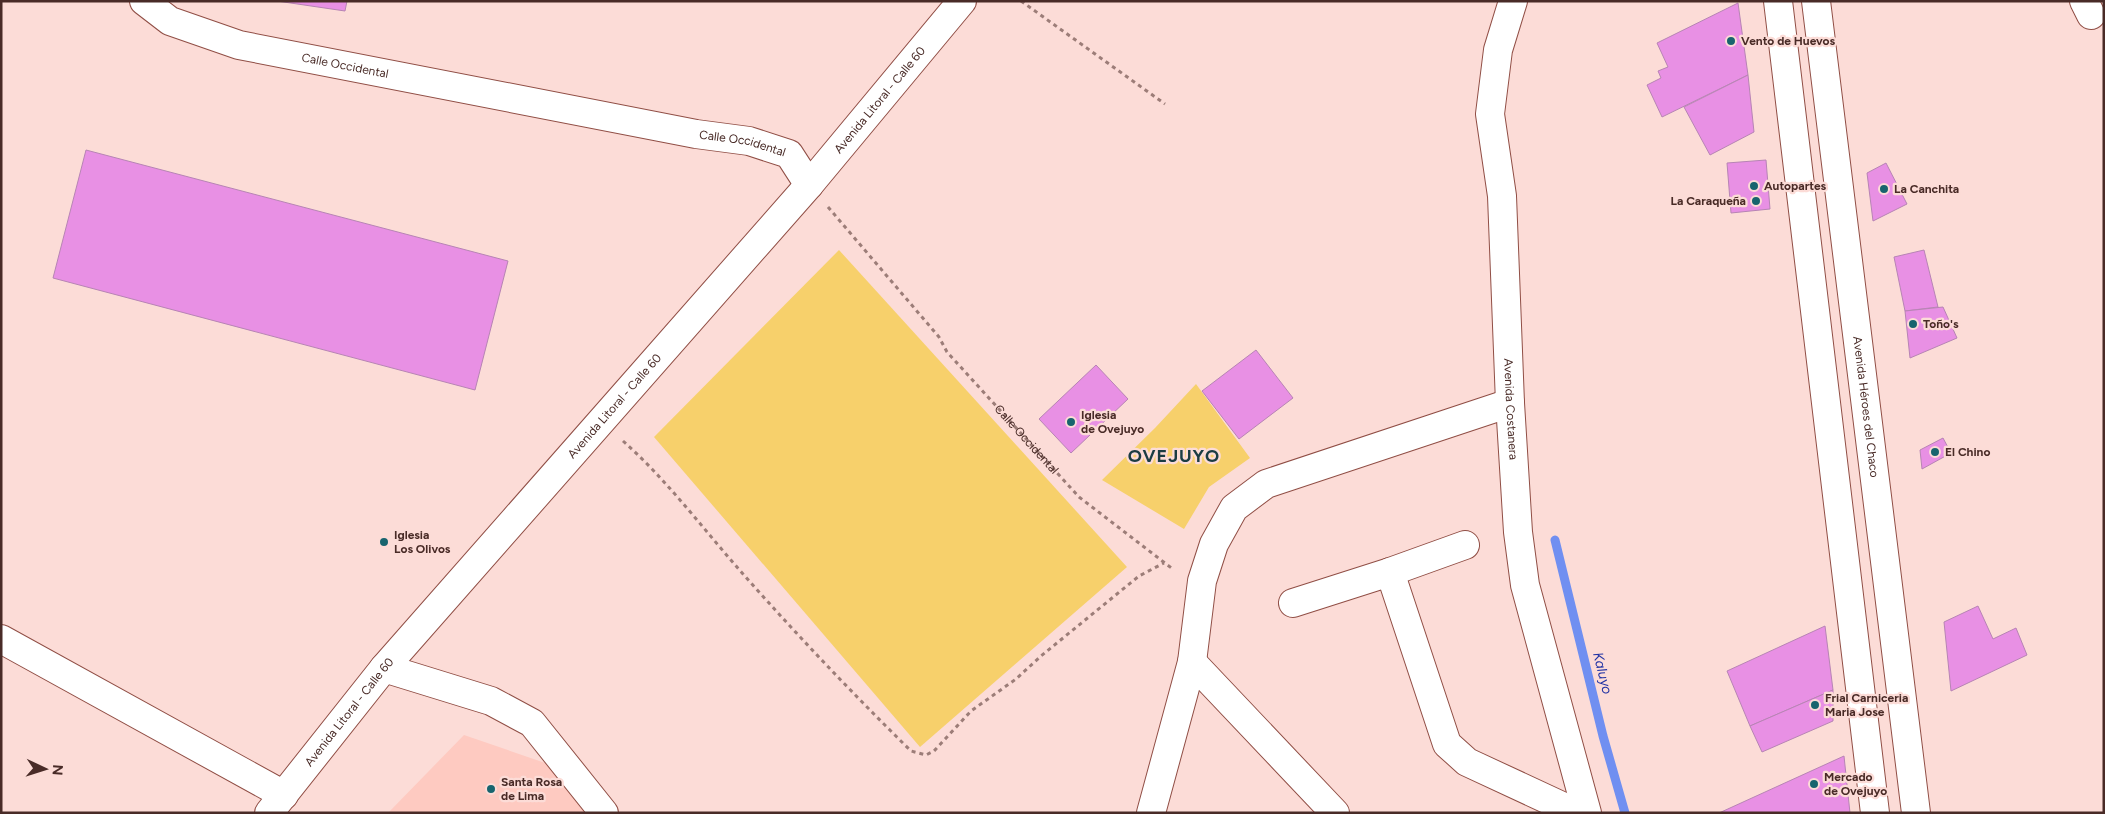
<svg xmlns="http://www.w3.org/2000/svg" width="2105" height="814" viewBox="0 0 2105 814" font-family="Figtree,sans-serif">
	<rect width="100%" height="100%" fill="#fcdcd7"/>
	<!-- built -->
	<polygon fill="#fecac1" points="464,735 551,765 589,813 388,813"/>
	<!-- green -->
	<g fill="#f7d06b">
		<polygon points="839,250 1127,567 920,747 654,437"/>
		<polygon points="1196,384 1250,458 1209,487 1184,529 1102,480 1155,428"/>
	</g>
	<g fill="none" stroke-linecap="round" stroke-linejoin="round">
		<!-- stream -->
		<polyline stroke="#708ff1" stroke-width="9" points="1555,540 1603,736 1625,813"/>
	</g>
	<!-- building -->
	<g fill="#e890e4" stroke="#b784b4">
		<polygon points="277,1 347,1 345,11"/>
		<polygon points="1738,3 1748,75 1662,117 1647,85 1661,78 1658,71 1668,67 1657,43"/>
		<polygon points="1748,75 1754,132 1710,155 1684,107"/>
		<polygon points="86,150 508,261 475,390 53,278"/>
		<polygon points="1766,160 1770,209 1731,213 1727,163"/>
		<polygon points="1886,163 1907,204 1873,221 1867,173"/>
		<polygon points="1924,250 1938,307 1905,311 1894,257"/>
		<polygon points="1943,307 1957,338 1910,358 1905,311"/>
		<polygon points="1256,350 1293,398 1239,439 1202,391"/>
		<polygon points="1096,365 1128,399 1071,453 1039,419"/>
		<polygon points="1943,438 1951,453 1922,469 1920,450"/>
		<polygon points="1978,606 1993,639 2016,628 2027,655 1951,691 1944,622"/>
		<polygon points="1825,626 1833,690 1750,726 1727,671"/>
		<polygon points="1833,690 1833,721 1762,752 1750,726"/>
		<polygon points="1844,756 1850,813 1719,813"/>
	</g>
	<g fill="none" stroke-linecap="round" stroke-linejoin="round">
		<defs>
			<g id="minor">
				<path id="s2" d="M144 1 170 21 239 45 696 134 749 141 789 154 809 185"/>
				<path id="s3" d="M1513 1 1498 50 1490 114 1502 196 1510 403 1518 532 1525 585 1587 813"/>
				<polyline points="2084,1 2091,15"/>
				<polyline points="1390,572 1447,744 1467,762 1566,808 1586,813"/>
				<polyline points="1293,603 1390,572 1465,545"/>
				<polyline points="1,639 284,795"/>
				<polyline points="1192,662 1335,813"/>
				<polyline points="384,668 491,701 532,723 604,813"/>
				<path id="s4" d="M269 813 384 668 809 185 962 1"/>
				<polyline points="1151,813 1192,662 1202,581 1214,544 1234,508 1266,484 1510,403"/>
			</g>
			<g id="major">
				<polyline points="1778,1 1875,813"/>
				<path id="s5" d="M1816 1 1916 813"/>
			</g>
		</defs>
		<!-- minor casing -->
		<use href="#minor" stroke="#904e45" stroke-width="30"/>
		<!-- major casing -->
		<use href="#major" stroke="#904e45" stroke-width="30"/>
		<!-- path -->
		<g stroke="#9c7d78" stroke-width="3" stroke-dasharray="4 4" stroke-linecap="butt">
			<polyline points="1021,1 1165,104"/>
			<path id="s1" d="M828 207 939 337 947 352 1079 497 1174 570"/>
			<path d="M623 441C667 480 704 530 743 574 797 635 853 694 911 751L926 755 934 751 971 711 1016 679 1041 656 1139 576 1164 563"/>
		</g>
		<!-- minor -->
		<use href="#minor" stroke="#fff" stroke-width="28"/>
		<!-- major -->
		<use href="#major" stroke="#fff" stroke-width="28"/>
	</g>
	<!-- markers -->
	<g fill="#18646e" stroke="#fcdcd7" stroke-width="2">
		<circle cx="1731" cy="41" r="5"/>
		<circle cx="1754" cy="186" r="5"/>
		<circle cx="1884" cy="189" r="5"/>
		<circle cx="1756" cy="201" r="5"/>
		<circle cx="1913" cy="324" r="5"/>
		<circle cx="1071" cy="422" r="5"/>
		<circle cx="1935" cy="452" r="5"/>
		<circle cx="384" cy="542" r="5"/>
		<circle cx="1815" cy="705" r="5"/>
		<circle cx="1814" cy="784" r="5"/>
		<circle cx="491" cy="789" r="5"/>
	</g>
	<g text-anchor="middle" stroke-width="4.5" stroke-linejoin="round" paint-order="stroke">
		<!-- poi labels -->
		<g font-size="12" font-weight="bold" fill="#492b27" stroke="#fcdcd7" text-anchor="start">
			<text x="1741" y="45">Vento de Huevos</text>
			<text x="1764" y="190">Autopartes</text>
			<text x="1894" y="193">La Canchita</text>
			<text x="1746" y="205" text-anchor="end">La Caraqueña</text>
			<text x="1923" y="328">Toño's</text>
			<text x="1081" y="419">Iglesia<tspan x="1081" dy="14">de Ovejuyo</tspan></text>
			<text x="1945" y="456">El Chino</text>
			<text x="394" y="539">Iglesia<tspan x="394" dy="14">Los Olivos</tspan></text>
			<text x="1825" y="702">Frial Carniceria<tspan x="1825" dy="14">Maria Jose</tspan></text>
			<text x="1824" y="781">Mercado<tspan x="1824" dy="14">de Ovejuyo</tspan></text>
			<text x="501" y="786">Santa Rosa<tspan x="501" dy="14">de Lima</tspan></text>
		</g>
		<!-- street labels -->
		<g font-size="12" fill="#492b27" stroke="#fcdcd7">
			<text dy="4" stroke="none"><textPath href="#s2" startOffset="214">Calle Occidental</textPath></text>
			<text dy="4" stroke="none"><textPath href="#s4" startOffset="939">Avenida Litoral - Calle 60</textPath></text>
			<text dy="4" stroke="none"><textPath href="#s2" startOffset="619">Calle Occidental</textPath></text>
			<text dy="4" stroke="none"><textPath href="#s4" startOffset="534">Avenida Litoral - Calle 60</textPath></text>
			<text dy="4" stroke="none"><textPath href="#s5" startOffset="409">Avenida Héroes del Chaco</textPath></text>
			<text dy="4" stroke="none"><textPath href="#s3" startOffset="412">Avenida Costanera</textPath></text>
			<text dy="4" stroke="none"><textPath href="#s1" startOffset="306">Calle Occidental</textPath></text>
			<text dy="4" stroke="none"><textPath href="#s4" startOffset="129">Avenida Litoral - Calle 60</textPath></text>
		</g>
		<!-- water labels -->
		<g font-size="14" font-style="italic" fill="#2233a4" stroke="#fcdcd7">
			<text transform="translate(1603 673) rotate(76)" y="5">Kaluyo</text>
		</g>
		<!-- district labels -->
		<g font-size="18" font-weight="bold" letter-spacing="1" fill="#1b3c42" stroke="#fcdcd7">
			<text x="1174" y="462">OVEJUYO</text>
		</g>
	</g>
	<!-- border -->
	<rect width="2105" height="814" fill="none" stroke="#492b27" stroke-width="5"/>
	<!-- north arrow -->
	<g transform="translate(45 769) rotate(94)" stroke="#fcdcd7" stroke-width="4" paint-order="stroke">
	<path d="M0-4L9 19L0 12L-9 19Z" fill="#492b27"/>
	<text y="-8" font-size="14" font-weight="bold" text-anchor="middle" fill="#492b27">N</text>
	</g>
</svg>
